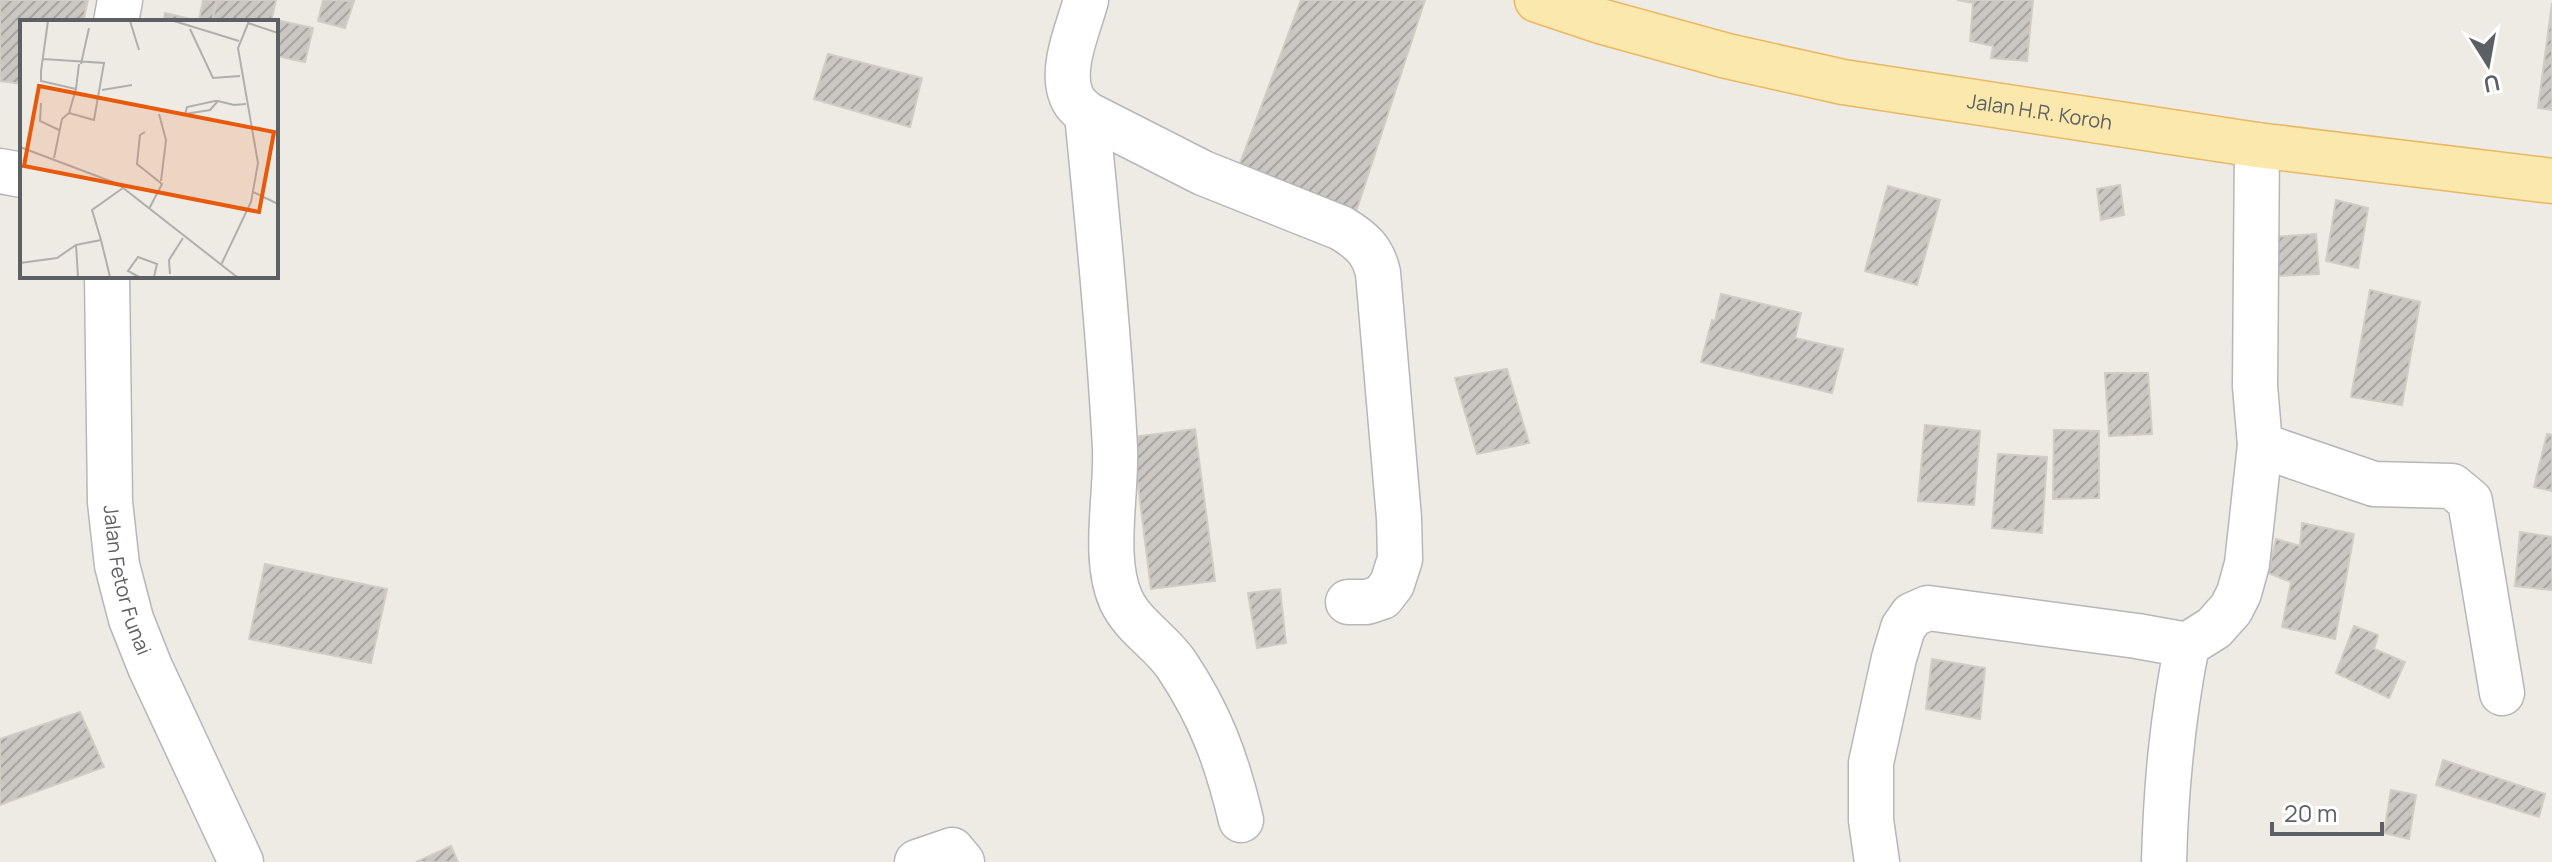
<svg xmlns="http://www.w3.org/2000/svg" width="2552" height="862" viewBox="0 0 2552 862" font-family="Manrope,sans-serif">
	<defs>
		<pattern id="building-hatch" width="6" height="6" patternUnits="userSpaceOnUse" patternTransform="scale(2)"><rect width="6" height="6" fill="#cac6c2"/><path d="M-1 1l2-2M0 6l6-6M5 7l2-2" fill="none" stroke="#a7a4a1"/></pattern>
	</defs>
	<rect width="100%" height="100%" fill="#eeebe4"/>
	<!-- building -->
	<g fill="url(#building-hatch)" stroke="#d2ccc3" stroke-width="2">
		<polygon points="0,0 88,0 83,22 22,22 22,84 0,81"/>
		<polygon points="203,0 217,0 212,22 163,22 165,13 199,21"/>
		<polygon points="217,0 276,0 271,22 212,22"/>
		<polygon points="323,0 354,1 345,28 318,21"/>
		<polygon points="1301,0 1425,0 1356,212 1236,174"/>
		<polygon points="1957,0 2033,0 2027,61 1991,58 1993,46 1970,41 1973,3"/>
		<polygon points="2552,3 2552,110 2538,108"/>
		<polygon points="272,19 313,28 305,62 276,56 276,22 271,22"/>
		<polygon points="828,54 922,78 910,127 814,99"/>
		<polygon points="2120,185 2124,215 2101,220 2097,189"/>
		<polygon points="1888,186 1940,200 1917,285 1865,271"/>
		<polygon points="2336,200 2368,208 2358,268 2326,261"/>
		<polygon points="2316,234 2319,274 2275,276 2272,237"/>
		<polygon points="2370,290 2420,302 2402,405 2351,397"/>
		<polygon points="1721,294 1801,313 1795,338 1843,349 1832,393 1701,362 1712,320 1715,321"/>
		<polygon points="1507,369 1529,443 1477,454 1455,378"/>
		<polygon points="2105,373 2148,373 2152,434 2109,436"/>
		<polygon points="1925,425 1980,431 1974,505 1918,501"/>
		<polygon points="1195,429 1215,581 1151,589 1132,437"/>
		<polygon points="2054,430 2099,431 2099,498 2053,499"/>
		<polygon points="2547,434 2552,435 2552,491 2534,487"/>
		<polygon points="1998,454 2047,457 2042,533 1992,528"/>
		<polygon points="2302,523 2354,534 2335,639 2282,627 2291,582 2268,573 2276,539 2300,546"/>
		<polygon points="2520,532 2552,537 2552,590 2515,586"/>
		<polygon points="265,564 387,589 371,663 249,639"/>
		<polygon points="1280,589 1286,643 1257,648 1248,593"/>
		<polygon points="2354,626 2378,635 2374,649 2405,662 2389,698 2336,673"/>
		<polygon points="1932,659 1985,668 1980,719 1926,709"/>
		<polygon points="80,712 104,767 0,805 0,739"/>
		<polygon points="2443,760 2545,794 2539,817 2436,785"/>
		<polygon points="2391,790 2416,795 2409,839 2384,833"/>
		<polygon points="451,846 458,862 416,862"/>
	</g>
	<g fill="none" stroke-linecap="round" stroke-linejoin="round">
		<defs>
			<g id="minor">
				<path d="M1086 0C1079 27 1060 67 1071 95 1074 104 1081 109 1087 114L1203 173 1341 228C1361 240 1373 250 1378 273L1399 518 1400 559 1392 584 1382 597 1367 602H1348"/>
				<polyline points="116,22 120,0"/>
				<path d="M1087 114C1098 226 1109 337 1115 448 1117 494 1102 558 1121 600 1133 626 1160 641 1176 664 1211 716 1227 761 1241 820"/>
				<polyline points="0,171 22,175"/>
				<path id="s1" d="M107 276 110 502 117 565 131 619 150 667 241 862"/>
				<polyline points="2260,445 2374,484 2452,486 2470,501 2502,693"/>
				<polyline points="2187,645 2214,628 2231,609 2239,593 2247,564 2260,445 2255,386 2257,145"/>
				<polyline points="917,862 952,850 962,862"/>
				<path d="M1877 862 1871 820V763L1894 658 1903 628 1912 615 1928 608 2137 636 2187 645C2172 720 2166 786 2164 862"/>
			</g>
			<g id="major">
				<path id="s2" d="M1537 0 1600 21 1727 56 1843 82 2257 145 2552 181"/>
			</g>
		</defs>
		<!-- minor casing -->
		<use href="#minor" stroke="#b5b7bb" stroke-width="47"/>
		<!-- major casing -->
		<use href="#major" stroke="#eab862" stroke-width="47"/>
		<!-- minor -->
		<use href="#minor" stroke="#fff" stroke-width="44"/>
		<!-- major -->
		<use href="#major" stroke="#fbe8ad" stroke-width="44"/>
	</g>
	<g text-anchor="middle" stroke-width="6" stroke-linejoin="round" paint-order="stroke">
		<!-- street labels -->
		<g font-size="20" fill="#5c6064" stroke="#fff">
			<text dy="7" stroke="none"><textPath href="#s2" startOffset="516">Jalan H.R. Koroh</textPath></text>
			<text dy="7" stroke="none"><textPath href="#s1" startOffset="306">Jalan Fetor Funai</textPath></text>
		</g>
	</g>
	<!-- overview -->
	<g transform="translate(20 20)">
		<rect width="258" height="258" fill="#eeebe4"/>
		<path fill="none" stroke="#b0afad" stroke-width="2" d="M110 1 119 30M154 1 219 21M228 3 258 13M170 9 193 58 220 56M23 39 84 43 74 100 49 93 56 69 21 61V51L28 1M61 44 69 8M56 69 59 44M82 70 112 65M198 81 190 90 165 94 167 87 195 81H198L214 85 226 84M21 83 20 101 39 110M139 94 146 120 141 161M125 112 120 115 117 144 142 164 129 189M0 127 98 164 217 257M34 138 42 99 49 93M233 172 258 184M81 220 90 257M56 225 58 257M0 243 37 238 56 225 81 220 72 190 103 168M201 245 231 182 238 143 218 28 229 1M150 254 149 240 163 218M119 257 108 251 118 237 137 244 134 257"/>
		<path fill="#e8590c" fill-opacity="0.15" stroke="#e8590c" stroke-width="4" d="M19 66 254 112 239 192 4 146Z"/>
		<rect width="258" height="258" fill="none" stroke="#5c6064" stroke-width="4"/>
	</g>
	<!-- north arrow -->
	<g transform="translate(2488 64) rotate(169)" stroke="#ffffff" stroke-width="6" paint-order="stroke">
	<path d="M0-6L14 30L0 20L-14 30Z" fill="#5c6064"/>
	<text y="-12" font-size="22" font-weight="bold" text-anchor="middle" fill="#5c6064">U</text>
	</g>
	<!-- scale -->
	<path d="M2272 822v12h110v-12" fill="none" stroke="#5c6064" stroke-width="4"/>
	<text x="2284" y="822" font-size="24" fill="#5c6064" stroke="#ffffff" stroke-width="6" paint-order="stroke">20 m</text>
</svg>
